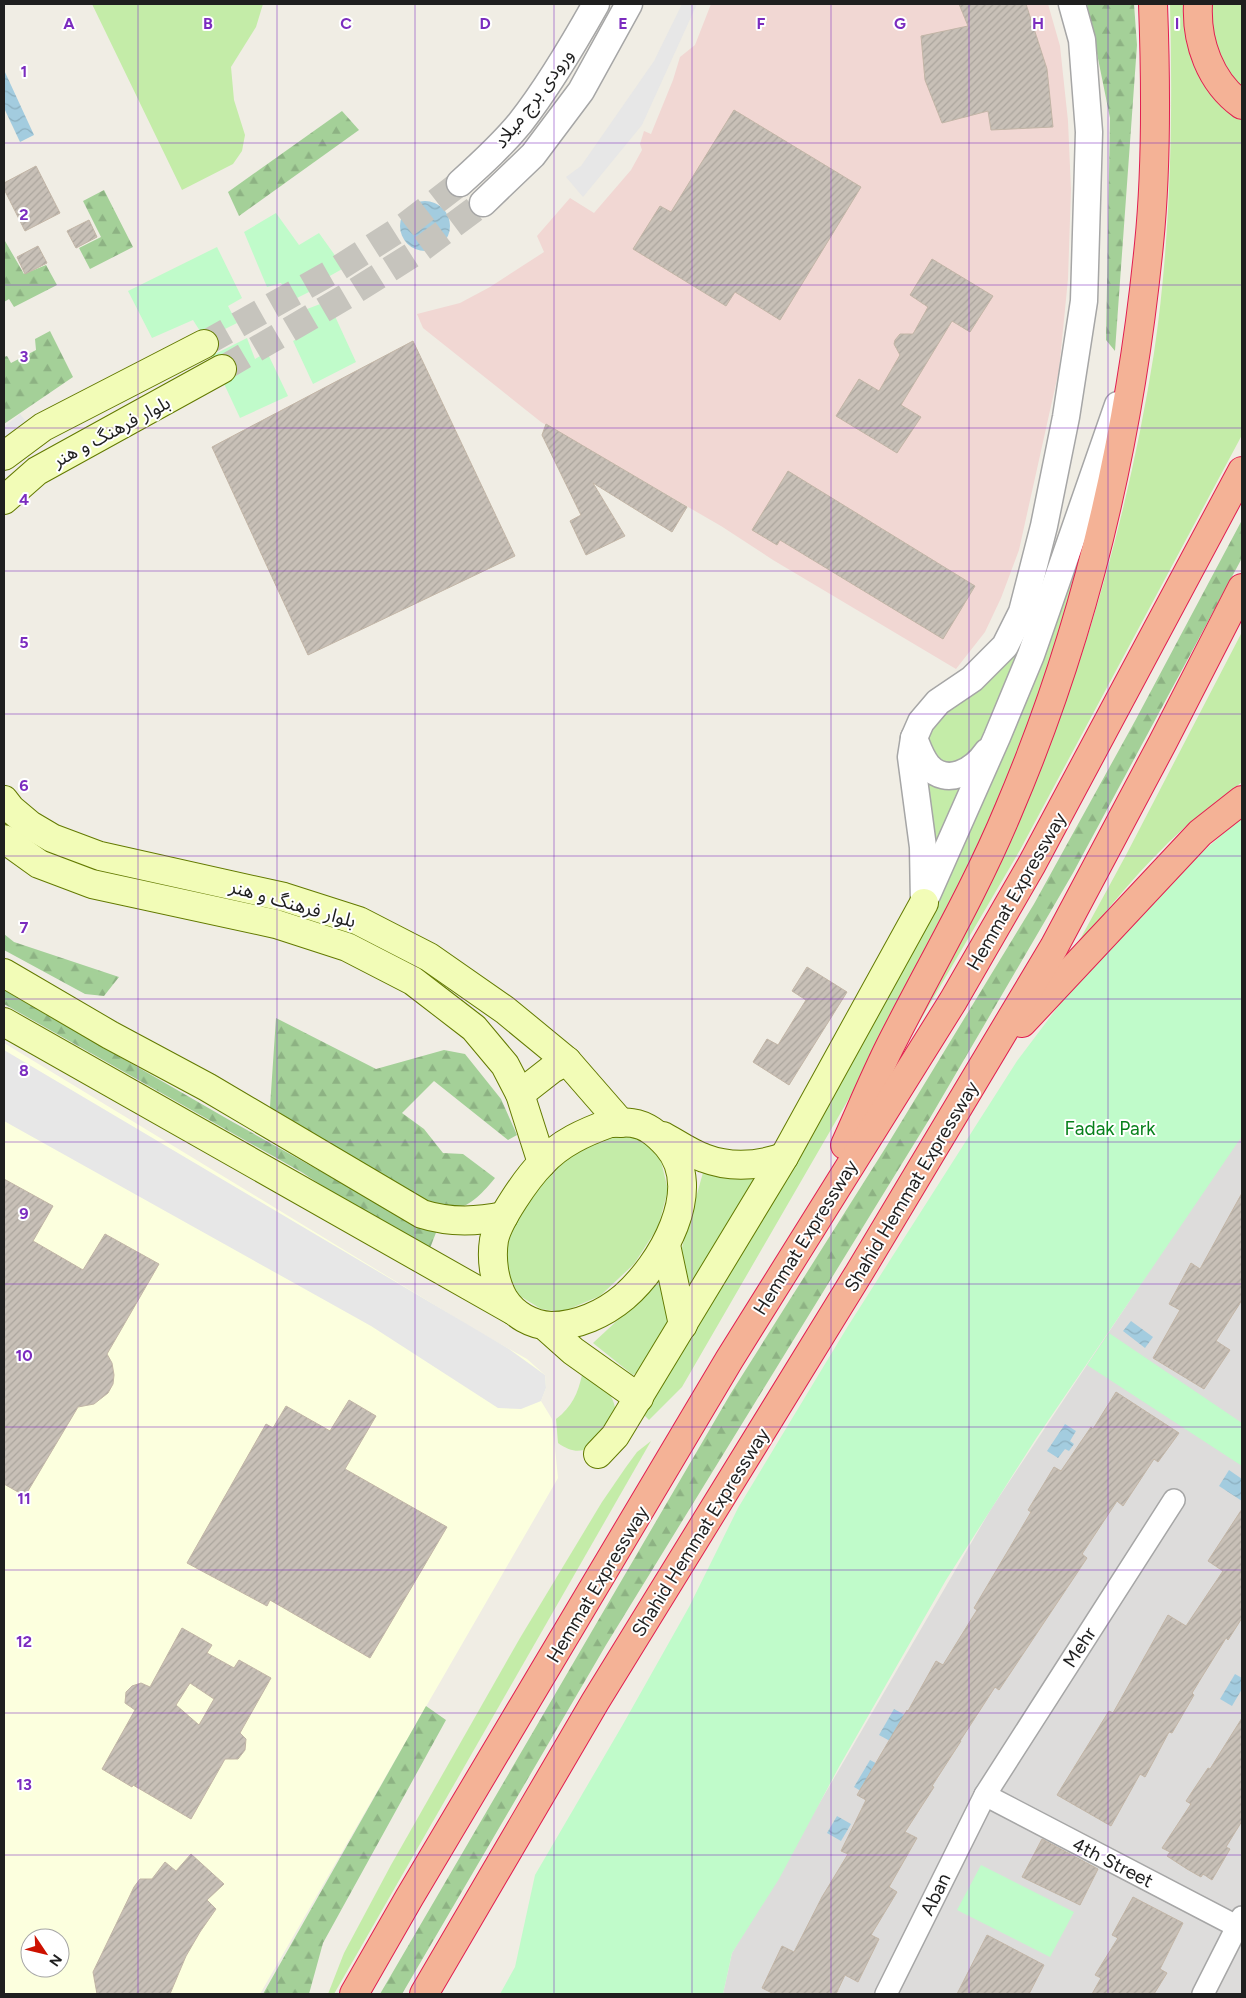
<svg xmlns="http://www.w3.org/2000/svg" width="1246" height="1998" viewBox="0 0 1246 1998" font-family="Figtree,'Noto Sans Arabic',sans-serif">
	<defs>
		<pattern id="forest-firs" width="22" height="20" patternUnits="userSpaceOnUse" patternTransform="scale(1.25)"><rect width="22" height="20" fill="#a4d098"/><path d="M5 1l3.5 6h-7zM16 11l3.5 6h-7z" fill="#8db283"/></pattern>
		<pattern id="water-waves" width="16" height="10" patternUnits="userSpaceOnUse" patternTransform="scale(1.25)"><rect width="16" height="10" fill="#a3ccdf"/><path d="M0 5q4-4 8 0t8 0" fill="none" stroke="#8cafbf"/></pattern>
		<pattern id="building-hatch" width="6" height="6" patternUnits="userSpaceOnUse" patternTransform="scale(1.25)"><rect width="6" height="6" fill="#c8c0b7"/><path d="M-1 1l2-2M0 6l6-6M5 7l2-2" fill="none" stroke="#aba59d"/></pattern>
	</defs>
	<rect width="100%" height="100%" fill="#f0ede4"/>
	<!-- residential -->
	<polygon fill="#dddcdb" points="1242,1132 1242,1994 723,1994 732,1953 991,1509"/>
	<!-- commercial -->
	<polygon fill="#f1d7d3" points="711,4 1048,4 1060,46 1068,121 1071,190 1068,279 1059,370 1019,550 1001,598 985,632 956,669 773,560 721,526 541,422 423,328 417,314 460,303 490,287 544,252 537,236 570,198 594,213 631,170 642,150 640,144 644,131 651,134 673,80 680,57 695,45"/>
	<!-- education -->
	<path fill="#fcffde" fill-rule="evenodd" d="M4 1043 479 1332 527 1359 545 1375 546 1388 541 1401 552 1419 558 1478 260 1994H4ZM30 1938H60V1968H30Z"/>
	<!-- grass -->
	<g fill="#c4eca8">
		<polygon points="92,4 263,4 256,27 231,67 234,100 245,135 242,151 233,164 182,190"/>
		<path d="M1170 4H1190L1230 111 1242 118V435L1020 850 897 1060C931 990 965 920 999 850 1016 815 1035 781 1049 745 1098 621 1133 485 1154 353 1171 238 1173 120 1170 4Z"/>
		<polygon points="1205,4 1242,4 1242,95 1222,70"/>
		<polygon points="1097,505 1046,679 996,809 907,991 855,1088 682,1387 649,1420 641,1412 802,1141"/>
		<path d="M1242 632V782C1224 797 1203 811 1185 827 1142 866 1106 910 1071 956L1126 855Z"/>
		<polygon points="1023,643 980,749 958,767 938,764 925,737 932,722"/>
		<polygon points="928,775 962,784 929,877 924,798"/>
		<polygon points="618,1135 639,1138 660,1157 668,1190 658,1227 634,1264 600,1296 562,1312 541,1309 520,1296 508,1278 507,1239 531,1193 564,1160 596,1139"/>
		<polygon points="704,1169 755,1178 690,1292 681,1251"/>
		<polygon points="662,1279 671,1312 665,1338 650,1363 633,1375 593,1343"/>
		<path d="M589 1373C604 1386 616 1396 616 1417 600 1438 587 1464 558 1443L556 1419C572 1407 578 1393 582 1375Z"/>
		<polygon points="651,1441 334,1994 328,1994 344,1953 391,1865 520,1638 602,1502 626,1467 637,1452"/>
	</g>
	<!-- forest -->
	<g fill="url(#forest-firs)">
		<polygon points="1087,4 1134,4 1137,45 1115,351 1106,340 1110,118"/>
		<polygon points="342,111 359,130 239,216 228,192"/>
		<polygon points="104,190 133,247 90,269 79,248 101,237 83,201"/>
		<polygon points="5,241 24,274 46,265 57,285 14,307 9,299 4,302"/>
		<polygon points="50,331 73,377 4,424 4,357 7,356 11,363 36,350 35,339"/>
		<polygon points="1242,520 1242,558 1073,873 930,1118 606,1645 402,1994 380,1994 731,1393 886,1147 1034,904 1135,721"/>
		<polygon points="4,934 14,942 119,977 104,996 85,994 4,950"/>
		<polygon points="4,990 231,1121 404,1218 437,1230 427,1256 303,1173 4,1004"/>
		<path d="M276 1018 376 1069 444 1050 465 1054 501 1099 517 1135 508 1140 434 1081 402 1113 424 1129 443 1153 463 1154 495 1178C484 1191 472 1206 454 1209 446 1211 434 1206 426 1204L270 1107Z"/>
		<polygon points="426,1706 446,1720 323,1943 309,1994 263,1994"/>
	</g>
	<!-- park -->
	<g fill="#c0fbca">
		<polygon points="276,213 299,245 319,233 344,268 319,282 321,286 291,301 281,283 267,287 244,232"/>
		<polygon points="217,247 242,298 228,306 237,323 205,339 193,320 152,338 128,291"/>
		<polygon points="328,301 356,362 313,384 293,341 304,335 294,314"/>
		<polygon points="247,338 255,359 267,352 288,396 240,418 211,356"/>
		<polygon points="1242,817 1242,1136 1037,1437 946,1580 840,1765 779,1879 732,1953 723,1994 500,1994 515,1967 535,1875 622,1726 689,1607 738,1508 848,1326 1017,1061 1069,992 1190,863"/>
		<polygon points="1109,1333 1242,1423 1242,1466 1087,1365"/>
		<polygon points="981,1865 1074,1912 1050,1957 957,1910"/>
	</g>
	<!-- parking -->
	<g fill="#e7e7e7">
		<polygon points="682,4 697,4 642,125 583,197 566,177 581,166 654,61"/>
		<polygon points="20,414 29,425 4,446 4,427"/>
		<polygon points="4,1050 509,1349 545,1375 546,1388 541,1401 521,1409 498,1408 371,1326 4,1121"/>
	</g>
	<!-- water -->
	<g fill="url(#water-waves)">
		<polygon points="4,70 34,135 20,142 4,108"/>
		<circle cx="425" cy="226" r="25"/>
		<polygon points="1131,1321 1153,1337 1145,1348 1123,1331"/>
		<polygon points="1065,1424 1076,1431 1070,1441 1074,1444 1069,1451 1065,1449 1058,1458 1047,1451"/>
		<polygon points="1229,1470 1242,1479 1242,1501 1219,1486"/>
		<polygon points="1235,1674 1242,1678 1242,1689 1232,1706 1220,1699"/>
		<polygon points="894,1709 905,1715 890,1741 879,1735"/>
		<polygon points="870,1760 883,1767 866,1794 854,1787"/>
		<polygon points="837,1816 851,1824 841,1841 827,1833"/>
	</g>
	<!-- building -->
	<g fill="url(#building-hatch)" stroke="#c2b5a6" fill-rule="evenodd">
		<polygon points="959,4 1026,4 1047,69 1053,127 991,130 988,111 942,123 925,80 921,36 968,26"/>
		<polygon points="734,110 861,187 780,320 735,292 726,306 633,249 660,206 671,212"/>
		<polygon points="36,166 60,213 25,231 4,189 4,183"/>
		<polygon points="89,220 97,237 76,248 67,231"/>
		<polygon points="38,246 47,263 25,274 17,257"/>
		<polygon points="932,259 993,296 970,332 952,321 901,405 921,417 897,453 836,416 859,379 879,391 900,355 894,344 895,340 900,334 913,334 928,307 910,295"/>
		<polygon points="413,341 515,556 308,655 212,447"/>
		<polygon points="546,424 687,507 672,532 593,483 625,536 586,555 570,521 581,515 542,435"/>
		<polygon points="788,471 975,586 943,639 780,540 777,545 752,530"/>
		<polygon points="807,967 847,992 789,1085 753,1062 767,1039 778,1045 806,1000 792,991"/>
		<polygon points="4,1179 53,1206 33,1241 83,1270 105,1234 159,1264 107,1354 112,1363 114,1375 113,1384 108,1393 94,1404 78,1407 25,1496 4,1484"/>
		<polygon points="1242,1193 1242,1300 1216,1341 1230,1350 1204,1389 1153,1358 1180,1310 1169,1304 1191,1263 1200,1269"/>
		<polygon points="1116,1392 1179,1433 1158,1462 1154,1459 1123,1506 1117,1501 1082,1554 1087,1558 999,1690 995,1687 960,1741 961,1741 932,1786 934,1787 905,1832 917,1838 889,1887 897,1892 871,1935 879,1939 858,1982 845,1975 836,1994 774,1994 762,1988 782,1946 794,1952 822,1897 848,1854 841,1851 866,1800 857,1795 907,1710 908,1711 936,1661 943,1665 977,1610 974,1608 1031,1512 1028,1510 1054,1467 1061,1471 1091,1427 1093,1429"/>
		<polygon points="349,1400 376,1416 345,1469 447,1527 370,1658 270,1600 267,1606 187,1563 266,1424 273,1428 286,1406 330,1431"/>
		<polygon points="1242,1509 1242,1618 1228,1640 1226,1638 1192,1693 1194,1695 1172,1733 1169,1732 1145,1777 1140,1774 1111,1826 1057,1795 1109,1711 1113,1713 1168,1615 1186,1626 1223,1571 1208,1561"/>
		<path d="M182 1628 212 1645 207 1653 234 1668 239 1660 271 1678 240 1733 246 1739 245 1750 238 1759H225L191 1819 133 1785 132 1787 102 1769 135 1710 125 1703 126 1692 132 1686 141 1683 150 1687ZM190 1683 214 1699 199 1725 176 1705Z"/>
		<polygon points="1242,1718 1242,1821 1226,1847 1230,1849 1212,1880 1203,1874 1201,1877 1187,1869 1167,1856 1170,1852 1162,1848 1191,1804 1186,1801 1208,1768 1210,1769"/>
		<polygon points="1042,1839 1098,1869 1080,1905 1022,1877"/>
		<polygon points="191,1854 224,1884 207,1900 216,1909 200,1932 186,1956 170,1994 97,1994 93,1972 134,1887 140,1879 152,1879 165,1862 176,1871"/>
		<polygon points="1133,1897 1183,1923 1160,1969 1167,1973 1154,1994 1092,1994 1101,1978 1095,1975 1118,1938 1112,1935"/>
		<polygon points="987,1935 1044,1965 1029,1994 957,1994"/>
	</g>
	<g fill="none" stroke-linecap="round" stroke-linejoin="round">
		<!-- tertiary-tunnel -->
		<g stroke="#c6c4bd" stroke-width="26" stroke-dasharray="26 13" stroke-linecap="butt">
			<polyline points="204,344 337,269 403,227 460,183"/>
			<polyline points="222,369 352,293 420,250 483,203"/>
		</g>
		<defs>
			<g id="minor">
				<polyline points="985,1795 1242,1929"/>
				<polyline points="886,1994 985,1795 1174,1500"/>
				<polyline points="1203,1994 1242,1917"/>
			</g>
			<g id="tertiary">
				<path d="M460 183C481 164 502 145 520 123 549 86 573 45 596 4"/>
				<polyline points="483,203 533,155 581,91 629,4"/>
				<path d="M914 738C918 748 921 758 928 766 947 787 974 771 987 752"/>
				<polyline points="927,895 997,737 1031,655 1118,405"/>
				<polyline points="924,903 923,847 911,757 914,738 921,722 938,702 972,679 1005,646 1022,612 1044,526 1066,417 1084,301 1089,132 1082,40 1072,4"/>
			</g>
			<g id="secondary">
				<polyline points="4,456 43,427 204,344"/>
				<polyline points="4,500 37,471 222,369"/>
				<polyline points="4,800 11,809 30,825 52,838 100,856 284,897 359,921 429,957 505,1010 567,1061 621,1123"/>
				<polyline points="4,839 39,864 92,884 276,924 347,947 413,981 474,1028 505,1065 520,1094 542,1163"/>
				<path d="M4 973 110 1035 207 1087 422 1214C450 1223 476 1222 504 1216"/>
				<polyline points="4,1022 512,1310"/>
				<polyline points="520,1094 552,1069 567,1061"/>
				<path d="M610 1123C617 1123 625 1122 632 1123 647 1125 657 1134 667 1145 706 1189 661 1265 624 1297 604 1314 577 1326 551 1326 532 1325 514 1315 504 1299 494 1282 491 1259 494 1240 498 1220 527 1178 542 1163 560 1143 585 1132 610 1123Z"/>
				<path d="M663 1136C676 1143 690 1153 704 1158 730 1168 758 1166 784 1157"/>
				<polyline points="666,1245 683,1325"/>
				<polyline points="545,1326 573,1351 639,1398"/>
				<polyline points="598,1454 615,1436 784,1157 924,903"/>
			</g>
			<g id="trunk">
				<path d="M1198 4C1196 42 1210 82 1242 105"/>
				<polyline points="1022,1023 1200,833 1242,800"/>
				<path d="M845 1145C860 1112 874 1078 890 1046 930 967 975 891 1009 809 1085 631 1130 437 1149 244 1157 165 1156 83 1153 4"/>
				<polyline points="354,1994 409,1898 729,1360 953,1001 1032,864 1242,471"/>
				<polyline points="424,1994 595,1702 859,1273 1054,947 1163,742 1242,588"/>
			</g>
		</defs>
		<!-- minor casing -->
		<use href="#minor" stroke="#a6a6a6" stroke-width="24"/>
		<!-- tertiary casing -->
		<use href="#tertiary" stroke="#a6a6a6" stroke-width="29"/>
		<!-- secondary casing -->
		<use href="#secondary" stroke="#637a01" stroke-width="30"/>
		<!-- trunk casing -->
		<use href="#trunk" stroke="#e11e50" stroke-width="30"/>
		<!-- minor -->
		<use href="#minor" stroke="#fff" stroke-width="21"/>
		<!-- tertiary -->
		<use href="#tertiary" stroke="#fff" stroke-width="26"/>
		<!-- secondary -->
		<use href="#secondary" stroke="#f2fcb7" stroke-width="28"/>
		<!-- trunk -->
		<use href="#trunk" stroke="#f4b296" stroke-width="28"/>
	</g>
	<!-- grid -->
	<path fill="none" stroke="#7b2cbf" stroke-width="1" stroke-opacity="0.55" d="M138 4V1994M277 4V1994M415 4V1994M554 4V1994M692 4V1994M831 4V1994M969 4V1994M1108 4V1994M4 143H1242M4 285H1242M4 428H1242M4 571H1242M4 714H1242M4 856H1242M4 999H1242M4 1142H1242M4 1284H1242M4 1427H1242M4 1570H1242M4 1713H1242M4 1855H1242"/>
	<g text-anchor="middle" stroke-width="4" stroke-linejoin="round" paint-order="stroke">
		<!-- street labels -->
		<g font-size="19" fill="#1f1f1f" stroke="#fff">
			<text transform="translate(533 98) rotate(-53)" y="7">ورودی برج میلاد</text>
			<text transform="translate(111 431) rotate(-28)" y="7">بلوار فرهنگ و هنر</text>
			<text transform="translate(1016 891) rotate(-60)" y="7">Hemmat Expressway</text>
			<text transform="translate(293 903) rotate(16)" y="7">بلوار فرهنگ و هنر</text>
			<text transform="translate(911 1186) rotate(-59)" y="7">Shahid Hemmat Expressway</text>
			<text transform="translate(805 1237) rotate(-58)" y="7">Hemmat Expressway</text>
			<text transform="translate(700 1532) rotate(-58)" y="7">Shahid Hemmat Expressway</text>
			<text transform="translate(597 1584) rotate(-59)" y="7">Hemmat Expressway</text>
			<text transform="translate(1079 1647) rotate(-57)" y="7">Mehr</text>
			<text transform="translate(1113 1862) rotate(27)" y="7">4th Street</text>
			<text transform="translate(935 1894) rotate(-64)" y="7">Aban</text>
		</g>
		<!-- park labels -->
		<g font-size="19" fill="#08811c" stroke="#fff">
			<text x="1110" y="1135">Fadak Park</text>
		</g>
	</g>
	<g font-size="16" text-anchor="middle" font-weight="bold" fill="#7b2cbf" stroke="#fff" stroke-width="4" stroke-linejoin="round" paint-order="stroke">
		<text x="69" y="29">A</text>
		<text x="208" y="29">B</text>
		<text x="346" y="29">C</text>
		<text x="485" y="29">D</text>
		<text x="623" y="29">E</text>
		<text x="761" y="29">F</text>
		<text x="900" y="29">G</text>
		<text x="1038" y="29">H</text>
		<text x="1177" y="29">I</text>
		<text x="24" y="77">1</text>
		<text x="24" y="220">2</text>
		<text x="24" y="362">3</text>
		<text x="24" y="505">4</text>
		<text x="24" y="648">5</text>
		<text x="24" y="791">6</text>
		<text x="24" y="933">7</text>
		<text x="24" y="1076">8</text>
		<text x="24" y="1219">9</text>
		<text x="24" y="1361">10</text>
		<text x="24" y="1504">11</text>
		<text x="24" y="1647">12</text>
		<text x="24" y="1790">13</text>
	</g>
	<!-- border -->
	<rect width="1246" height="1998" fill="none" stroke="#1f1f1f" stroke-width="10"/>
	<!-- north arrow -->
	<g transform="translate(45 1953) rotate(125)"><circle r="24" fill="#ffffff" stroke="#a5a5a5"/>
	<path d="M0-4L9 19L0 12L-9 19Z" fill="#cd1100"/>
	<text y="-8" font-size="14" font-weight="bold" text-anchor="middle" fill="#1f1f1f">N</text>
	</g>
</svg>
